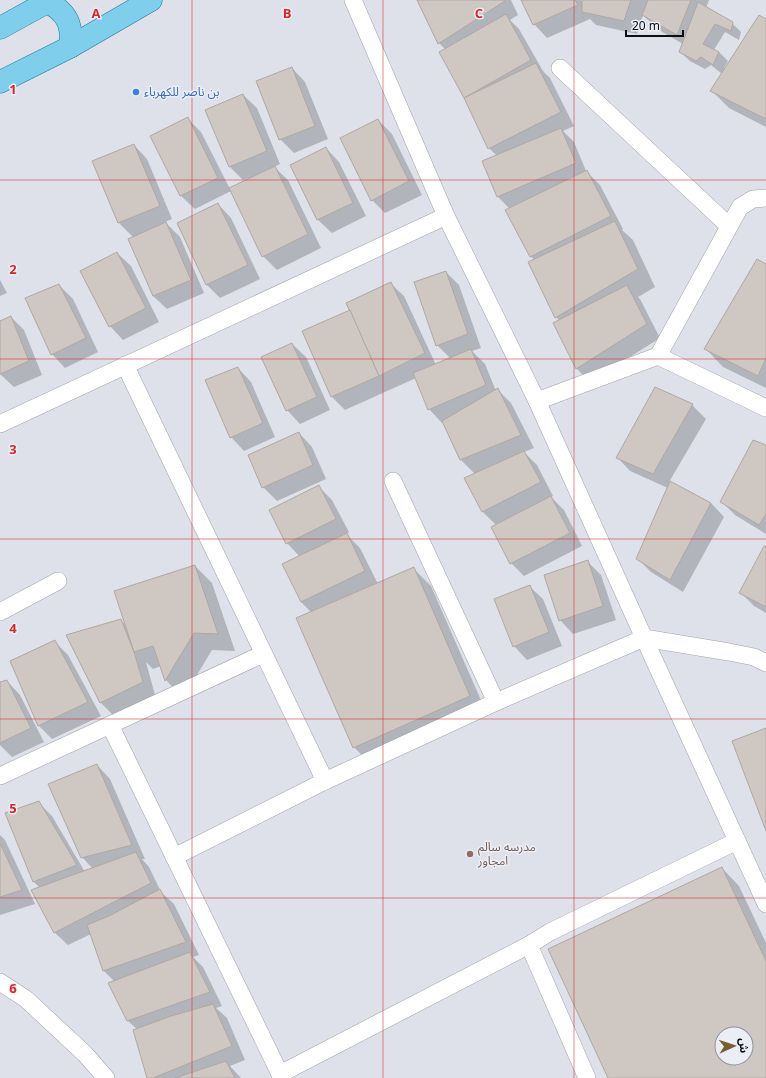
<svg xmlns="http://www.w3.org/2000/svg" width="766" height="1078" viewBox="0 0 766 1078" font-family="Georgia,'Noto Sans Arabic',serif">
	<rect width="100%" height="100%" fill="#dee1e9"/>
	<!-- shadow -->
	<g fill="#0003" fill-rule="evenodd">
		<polygon points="418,0 511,0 518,15 510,20 519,29 543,71 550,78 574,126 563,131 574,142 586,171 600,185 623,229 622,230 633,240 655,287 638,297 640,299 660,338 590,382 577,369 554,324 560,321 556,317 535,260 530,256 510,209 497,196 497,156 489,148 465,97 445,49 439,43"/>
		<polygon points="522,0 581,0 583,4 583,0 709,0 706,8 732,23 741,32 739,40 725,32 714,50 719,52 728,61 724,68 725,69 766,20 766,127 729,108 711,90 722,74 711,65 705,69 690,61 680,52 683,44 657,29 643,15 637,34 596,25 590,19 547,38 534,24"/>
		<polygon points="292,68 305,82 328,139 294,153 280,139"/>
		<polygon points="243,95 257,108 280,164 274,167 288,180 321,248 277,270 263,256 231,191 195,209 181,196 151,136 187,118 201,132 230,189 249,179 249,178 243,180 230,167"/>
		<polygon points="378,120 392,134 422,195 385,213 372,200"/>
		<polygon points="134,145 147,159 172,219 165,222 180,237 204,293 167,309 153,296 134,238 119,223"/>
		<polygon points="326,148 339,162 366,216 332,233 318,220 291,165"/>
		<polygon points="218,204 231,218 260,279 220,298 207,285"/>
		<polygon points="117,253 131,266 159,322 123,340 110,326"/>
		<polygon points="766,265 766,388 723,367 706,349"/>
		<polygon points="446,272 459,285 481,348 472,351 485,364 496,391 498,390 511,403 534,448 524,452 537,465 553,496 551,497 564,510 582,546 524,576 511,563 496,525 483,512 466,478 475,474 460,459 443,422 442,423 429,409 416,378 345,410 332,397 303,332 351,311 390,283 404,296 436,365 451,359 437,345"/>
		<polygon points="0,280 7,293 0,296"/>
		<polygon points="59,285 73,299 98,352 65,368 52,354"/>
		<polygon points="11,317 24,330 42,375 14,387 0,374 0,322"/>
		<polygon points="292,344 306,357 330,410 300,424 287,410"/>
		<polygon points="238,368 251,382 275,437 244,451 231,437"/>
		<polygon points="656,388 692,405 706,419 669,482 711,503 724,517 683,592 651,572 638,559 668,488 630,471 617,457"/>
		<polygon points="299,433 312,447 326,479 277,501 263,487"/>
		<polygon points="766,446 766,534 735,515 721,501"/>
		<polygon points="319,487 332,500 349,532 346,534 360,548 378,584 413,568 431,586 487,714 371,765 354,747 312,613 301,602 300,557 287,543"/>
		<polygon points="766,547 766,613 754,606 740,592"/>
		<polygon points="587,561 601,575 616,620 573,634 560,620"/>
		<polygon points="195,566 212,583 235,651 212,650 183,698 166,680 161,666 153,669 146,662 155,695 114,716 100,702 121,620 127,627"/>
		<polygon points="529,586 543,599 562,646 527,660 514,646"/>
		<polygon points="55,642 68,655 101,716 52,739 39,726 11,661"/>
		<polygon points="7,681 20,695 44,742 12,757 0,745 0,683"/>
		<polygon points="97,765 110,779 145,859 142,859 149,867 161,892 174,904 199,955 193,957 203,967 222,1006 216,1008 227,1018 245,1060 230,1066 241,1078 148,1078 138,1030 128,1021 109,983 114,981 104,971 91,934 68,945 54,932 40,888 34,882 39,803 52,816 85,872 93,869 82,857"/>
		<polygon points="0,835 5,840 35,904 0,915"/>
		<path d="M722 868 739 886 766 943V1078H609ZM722 1034H746V1058H722Z"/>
	</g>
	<!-- building -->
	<g fill="#cfc7c2" stroke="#afa8a2" fill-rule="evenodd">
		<polygon points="417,0 505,0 505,1 438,44"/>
		<polygon points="521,0 575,0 578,5 533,25"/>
		<polygon points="582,0 631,0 624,21 582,12"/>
		<polygon points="648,0 691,0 677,35 642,15"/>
		<polygon points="698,2 733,22 731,31 715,24 703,44 719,52 713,65 701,57 696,61 679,52"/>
		<polygon points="506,14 531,60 464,98 439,52"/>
		<polygon points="759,15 766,19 766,119 710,91"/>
		<polygon points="536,63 561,112 488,149 464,98"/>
		<polygon points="292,67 315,126 279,140 256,81"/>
		<polygon points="243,94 267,151 229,167 205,110"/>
		<polygon points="188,117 218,178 180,196 150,136"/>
		<polygon points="378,119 409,181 371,201 340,138"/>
		<polygon points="561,128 576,163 497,197 482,161"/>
		<polygon points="134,144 160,206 118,223 92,161"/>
		<polygon points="326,147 353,203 317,220 290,165"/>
		<polygon points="275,166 308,234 262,257 229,188"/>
		<polygon points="587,170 611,216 530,257 505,210"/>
		<polygon points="218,203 248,265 206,285 177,223"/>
		<polygon points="615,221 638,269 555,318 528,262"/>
		<polygon points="166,222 191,280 153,296 128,239"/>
		<polygon points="117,252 146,308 109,327 80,271"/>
		<polygon points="757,259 766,264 766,358 758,376 704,349"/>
		<polygon points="446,271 468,334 436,346 414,282"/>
		<polygon points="391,282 425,353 379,376 346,303"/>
		<polygon points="59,284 86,338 51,355 25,298"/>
		<polygon points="627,285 647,324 576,369 553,323"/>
		<polygon points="350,310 379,376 331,397 302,331"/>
		<polygon points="11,316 29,361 0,374 0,321"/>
		<polygon points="292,343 317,397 286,411 261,357"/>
		<polygon points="471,349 486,385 428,410 413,373"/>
		<polygon points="238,367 263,423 230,438 205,380"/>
		<polygon points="655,387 693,404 653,474 616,458"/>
		<polygon points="498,388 521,435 460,460 442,421"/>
		<polygon points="299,432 313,465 262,488 248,455"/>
		<polygon points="753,440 766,445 766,514 759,525 720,502"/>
		<polygon points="524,451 541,482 482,512 464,478"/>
		<polygon points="670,481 711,503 670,580 636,559"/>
		<polygon points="319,485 336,519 286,544 269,510"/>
		<polygon points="551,496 570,533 510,564 491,527"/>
		<polygon points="347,533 365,571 301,602 282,564"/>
		<polygon points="764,546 766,546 766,607 739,593"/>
		<polygon points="588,560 603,606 559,621 544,575"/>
		<polygon points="195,565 218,634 194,633 165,681 153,646 134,652 114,591"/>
		<polygon points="414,567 470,696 353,748 296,618"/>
		<polygon points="530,585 549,632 513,647 494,599"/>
		<polygon points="121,619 134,652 143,682 100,703 66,635"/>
		<polygon points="55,640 88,702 38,726 10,661"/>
		<polygon points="7,680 31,728 0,743 0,682"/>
		<polygon points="766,728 766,831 732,741"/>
		<polygon points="97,764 132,845 81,858 48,784"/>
		<polygon points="39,801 77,865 33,882 5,813"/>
		<polygon points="0,843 22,890 0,897"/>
		<polygon points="136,852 151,883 54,933 31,890"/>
		<path d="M722 867 766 961V1078H608L548 949ZM722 1034H746V1058H722Z"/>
		<polygon points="160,889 186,942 103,971 87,925 109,916"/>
		<polygon points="190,952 210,992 127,1021 108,983"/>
		<polygon points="213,1004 232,1046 153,1078 147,1078 133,1030 171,1016"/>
		<polygon points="226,1061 235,1078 175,1078"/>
	</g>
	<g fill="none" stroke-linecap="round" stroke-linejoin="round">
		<defs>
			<g id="minor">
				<polyline points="353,0 446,216 537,401 644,638 729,652 754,657 766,663"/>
				<polyline points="560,68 729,226"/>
				<polyline points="658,356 740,207 753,199 766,198"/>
				<polyline points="125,365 325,781"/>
				<polyline points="537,401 658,356 766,408"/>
				<polyline points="0,424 446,216"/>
				<polyline points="393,481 496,702"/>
				<polyline points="0,612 58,581"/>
				<polyline points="110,725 282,1078"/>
				<polyline points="0,776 263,654"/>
				<polyline points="174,857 325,781 496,702 644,638 766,904"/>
				<polyline points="0,982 26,999 85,1054 106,1078"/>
				<polyline points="280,1074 529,945"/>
				<polyline points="587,1078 529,945 550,932 737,841"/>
			</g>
			<g id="primary">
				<path d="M47 2C67 12 73 25 70 47"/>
				<polyline points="0,28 51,0"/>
				<polyline points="0,82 70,47 151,0"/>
			</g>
		</defs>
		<!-- minor casing -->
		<use href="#minor" stroke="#a1a3ab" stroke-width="18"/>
		<!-- primary casing -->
		<use href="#primary" stroke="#1f7697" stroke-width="23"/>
		<!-- minor -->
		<use href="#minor" stroke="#fff" stroke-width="17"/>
		<!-- primary -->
		<use href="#primary" stroke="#7eceec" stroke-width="22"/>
	</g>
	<!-- grid -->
	<path fill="none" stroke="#d62828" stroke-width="1" stroke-opacity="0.55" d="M192 0V1078M383 0V1078M574 0V1078M0 180H766M0 359H766M0 539H766M0 719H766M0 898H766"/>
	<!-- markers -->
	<circle fill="#3f7fe0" stroke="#ebeef7" stroke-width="1.5" cx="136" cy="92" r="4"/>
	<circle fill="#8d6e63" stroke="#ebeef7" stroke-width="1.5" cx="470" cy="854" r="4"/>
	<g text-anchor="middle" stroke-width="3" stroke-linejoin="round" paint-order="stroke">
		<!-- shop labels -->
		<g font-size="12" fill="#366cbe" stroke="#ebeef7" text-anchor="start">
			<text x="144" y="96">بن ناصر للكهرباء</text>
		</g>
		<!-- education labels -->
		<g font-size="12" fill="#785e54" stroke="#ebeef7" text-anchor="start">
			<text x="478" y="851">مدرسه سالم<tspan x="478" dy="14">امجاور</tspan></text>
		</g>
	</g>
	<g font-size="13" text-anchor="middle" font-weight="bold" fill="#d62828" stroke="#ebeef7" stroke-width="3" stroke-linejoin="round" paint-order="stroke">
		<text x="96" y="18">A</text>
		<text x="287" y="18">B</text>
		<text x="479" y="18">C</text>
		<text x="13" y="94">1</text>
		<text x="13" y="274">2</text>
		<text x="13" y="454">3</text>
		<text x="13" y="633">4</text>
		<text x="13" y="813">5</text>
		<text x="13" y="993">6</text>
	</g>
	<!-- north arrow -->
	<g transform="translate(734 1046) rotate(87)"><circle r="19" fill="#ebeef7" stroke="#92949b"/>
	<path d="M0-3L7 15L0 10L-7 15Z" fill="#795e30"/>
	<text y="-6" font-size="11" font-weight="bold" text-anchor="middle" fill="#0d0e11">ش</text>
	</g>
	<!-- scale -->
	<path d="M626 30v6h57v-6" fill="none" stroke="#0d0e11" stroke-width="2"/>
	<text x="632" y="30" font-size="12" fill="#0d0e11" stroke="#ebeef7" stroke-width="3" paint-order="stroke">20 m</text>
</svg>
